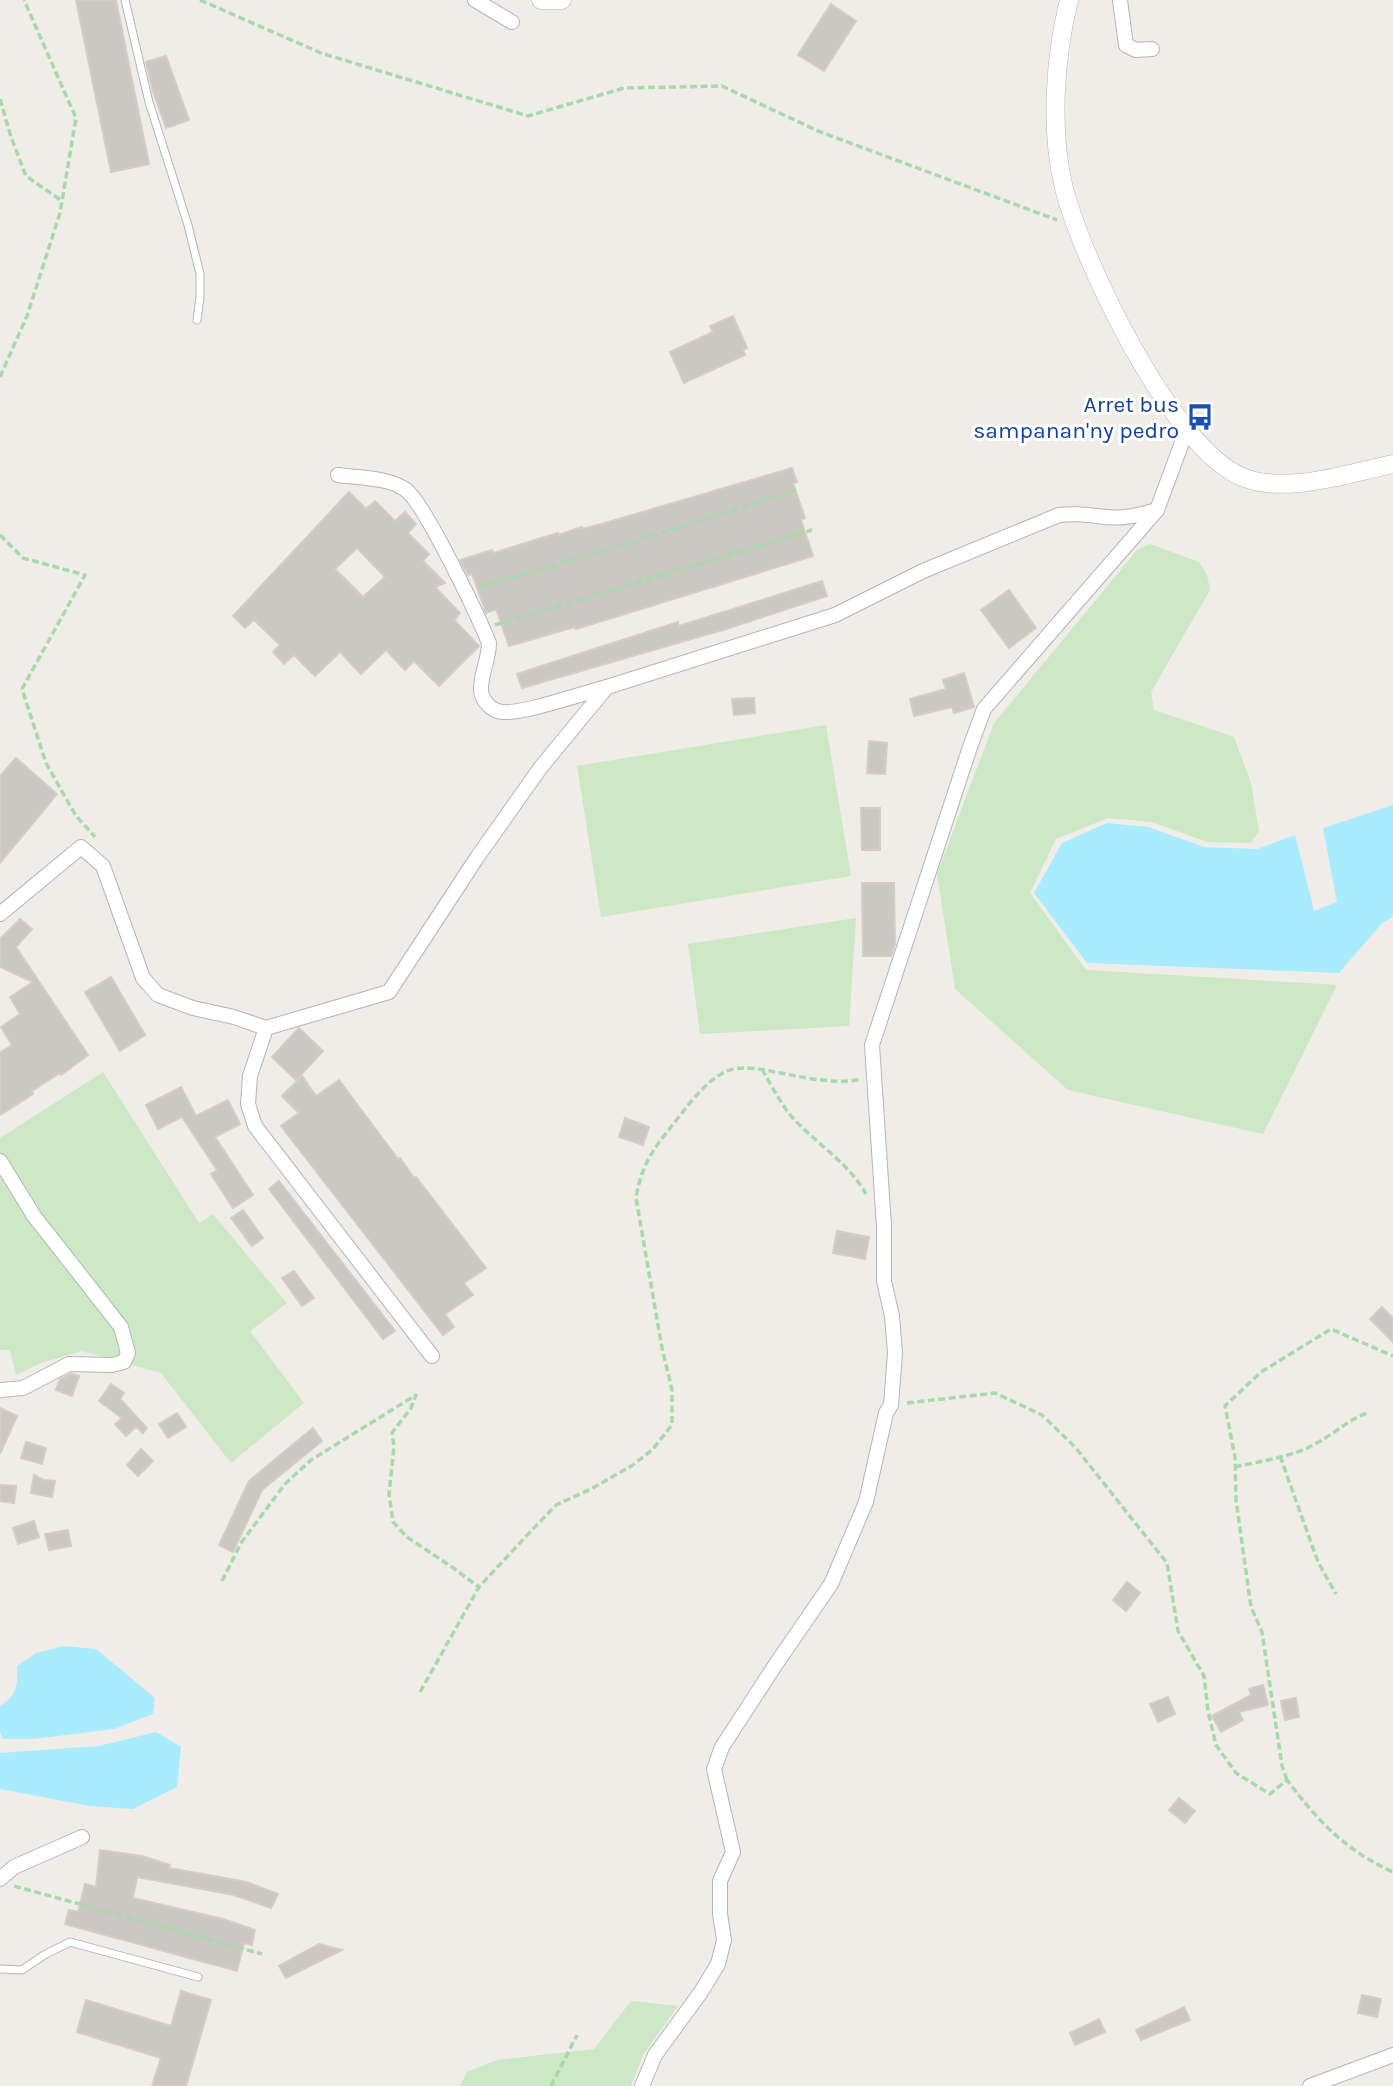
<svg xmlns="http://www.w3.org/2000/svg" width="1393" height="2086" viewBox="0 0 1393 2086" font-family="Karla,sans-serif">
	<rect width="100%" height="100%" fill="#f0ece7"/>
	<!-- green -->
	<g fill="#cce8c4">
		<polygon points="1150,544 1199,562 1207,575 1210,590 1151,692 1154,710 1234,737 1251,783 1259,831 1251,843 1207,842 1152,822 1108,818 1056,839 1030,893 1086,970 1337,985 1263,1134 1068,1090 955,989 937,874 994,723 1138,549"/>
		<polygon points="826,725 851,876 601,917 577,766"/>
		<polygon points="856,918 849,1026 700,1034 688,944"/>
		<polygon points="103,1072 199,1223 213,1214 287,1303 250,1331 304,1403 231,1463 161,1373 82,1351 41,1363 16,1375 10,1350 0,1350 0,1138"/>
		<polygon points="631,2001 678,2006 643,2055 631,2086 460,2086 467,2072 497,2060 594,2049"/>
	</g>
	<!-- water -->
	<g fill="#a9ecff">
		<polygon points="1393,805 1393,917 1382,923 1339,973 1087,963 1034,893 1062,843 1107,823 1148,827 1204,847 1257,849 1295,835 1314,911 1337,902 1323,828"/>
		<path d="M64 1646 96 1649 155 1698 153 1714 114 1729 34 1739H3L0 1732V1706C17 1696 18 1685 17 1666L36 1653Z"/>
		<polygon points="156,1732 181,1747 177,1787 133,1809 90,1806 0,1789 0,1753 99,1746"/>
	</g>
	<!-- building -->
	<g fill="#cbc7c3" stroke="#d5cdc5" stroke-width="2" fill-rule="evenodd">
		<polygon points="76,0 116,0 149,164 111,172"/>
		<polygon points="831,4 856,21 824,71 798,55"/>
		<polygon points="166,56 189,120 166,128 153,91 146,62"/>
		<polygon points="733,316 747,348 743,350 745,355 684,383 670,352 713,332 710,326"/>
		<polygon points="792,468 797,482 793,483 805,518 801,520 813,556 576,629 575,627 509,646 496,609 486,613 472,574 468,575 460,560 492,550 493,553 558,533 559,535 582,527 582,529 605,523"/>
		<path d="M349 492 366 509 375 501 395 521 405 512 416 524 408 533 429 554 423 561 445 583 435 587 460 613 454 620 479 646 439 686 414 661 405 670 386 650 361 674 340 652 315 676 294 655 284 664 273 652 280 645 254 620 245 628 233 616ZM357 548 385 577 363 597 335 569Z"/>
		<polygon points="822,581 827,596 726,629 522,688 517,674 678,622 679,626"/>
		<polygon points="1009,590 1036,628 1009,648 981,610"/>
		<polygon points="964,673 974,707 954,713 952,707 914,716 910,699 946,689 943,680"/>
		<polygon points="754,698 755,713 734,715 732,699"/>
		<polygon points="869,741 887,743 885,774 867,773"/>
		<polygon points="16,758 57,794 0,863 0,776"/>
		<polygon points="861,808 880,808 880,850 862,850"/>
		<polygon points="862,883 894,883 895,944 891,956 863,956"/>
		<polygon points="20,919 32,929 16,947 88,1055 61,1075 60,1073 32,1091 33,1094 0,1115 0,1053 12,1045 1,1027 20,1014 10,997 33,982 0,967 0,939"/>
		<polygon points="111,977 145,1035 120,1051 85,992"/>
		<polygon points="299,1028 323,1051 296,1080 272,1057"/>
		<polygon points="302,1076 316,1096 339,1080 398,1159 400,1158 414,1178 416,1177 486,1268 464,1283 473,1295 445,1314 454,1327 443,1335 281,1126 299,1113 282,1096"/>
		<polygon points="181,1087 196,1116 228,1100 240,1124 215,1137 253,1195 233,1208 211,1174 217,1170 182,1117 158,1129 146,1105"/>
		<polygon points="625,1118 649,1127 643,1145 619,1137"/>
		<polygon points="279,1181 395,1331 383,1339 269,1189"/>
		<polygon points="243,1210 263,1238 252,1246 231,1218"/>
		<polygon points="837,1231 869,1237 865,1259 833,1253"/>
		<polygon points="294,1271 314,1298 302,1306 282,1278"/>
		<polygon points="1382,1307 1393,1318 1393,1342 1370,1319"/>
		<polygon points="71,1374 79,1376 72,1396 56,1390 60,1379"/>
		<polygon points="111,1384 124,1393 120,1399 147,1428 143,1433 136,1427 126,1436 115,1424 122,1418 99,1401"/>
		<polygon points="0,1408 17,1416 0,1454"/>
		<polygon points="177,1413 186,1427 168,1438 159,1424"/>
		<polygon points="313,1428 322,1441 262,1490 233,1552 219,1545 249,1481"/>
		<polygon points="26,1442 46,1448 42,1464 21,1458"/>
		<polygon points="141,1449 153,1461 138,1476 127,1465"/>
		<polygon points="34,1475 44,1480 55,1481 52,1497 31,1493"/>
		<polygon points="0,1485 16,1486 14,1503 0,1501"/>
		<polygon points="34,1521 39,1537 18,1544 13,1528"/>
		<polygon points="68,1530 71,1546 49,1550 45,1534"/>
		<polygon points="1127,1582 1140,1593 1126,1611 1113,1600"/>
		<polygon points="1263,1685 1268,1705 1239,1712 1243,1720 1221,1732 1212,1716 1251,1695 1249,1689"/>
		<polygon points="1168,1697 1175,1714 1158,1722 1150,1704"/>
		<polygon points="1296,1698 1299,1717 1285,1720 1281,1701"/>
		<polygon points="1179,1798 1195,1811 1185,1823 1169,1810"/>
		<polygon points="100,1850 142,1856 170,1865 169,1868 247,1882 278,1894 271,1908 234,1895 137,1877 133,1898 223,1919 255,1930 252,1945 244,1943 237,1971 65,1924 69,1910 78,1912 85,1884 96,1887"/>
		<polygon points="319,1944 342,1950 286,1978 279,1966"/>
		<polygon points="181,1991 211,2000 186,2086 152,2086 161,2058 77,2032 86,2000 171,2026"/>
		<polygon points="1362,1995 1381,1999 1377,2017 1358,2013"/>
		<polygon points="1184,2007 1190,2020 1141,2040 1136,2030"/>
		<polygon points="1099,2019 1105,2032 1075,2045 1070,2033"/>
	</g>
	<g fill="none" stroke-linecap="round" stroke-linejoin="round">
		<defs>
			<g id="service">
				<polyline points="125,0 149,102 188,225 200,274 200,297 197,320"/>
				<polyline points="0,1969 22,1970 44,1955 70,1942 198,1977"/>
			</g>
			<g id="minor">
				<polyline points="475,0 512,22"/>
				<polyline points="1120,0 1126,45 1136,50 1152,49"/>
				<path d="M338 475C359 478 388 477 406 490 425 504 478 616 489 643 489 660 480 675 481 691 482 701 492 711 502 712 524 714 583 693 607 687"/>
				<polyline points="0,914 81,847 103,866 143,978 158,995 193,1008 234,1017 266,1028"/>
				<polyline points="0,1161 34,1216 121,1327 128,1353 124,1362 112,1365 69,1364 23,1388 0,1390"/>
				<path d="M432 1356 255 1126 248 1104 250 1076 266 1028 389 992 478 856 541 767 607 687 835 615 923 571 1059 515C1080 513 1086 515 1106 517 1124 519 1140 515 1157 510"/>
				<polyline points="0,1879 14,1867 82,1837"/>
				<polyline points="642,2086 655,2055 701,1992 718,1964 724,1940 720,1914 720,1881 733,1852 714,1769 722,1747 776,1664 831,1584 866,1502 886,1413 891,1405 895,1353 892,1316 884,1281 884,1226 872,1045 969,750 984,709 1157,510 1187,429"/>
				<polyline points="1310,2086 1393,2055"/>
			</g>
			<g id="tertiary">
				<polyline points="541,0 562,0"/>
				<path d="M1069 0C1055 56 1050 127 1063 184 1080 257 1171 447 1242 477 1285 495 1349 473 1393 464"/>
			</g>
		</defs>
		<!-- service casing -->
		<use href="#service" stroke="#b2b6b9" stroke-width="9"/>
		<!-- minor casing -->
		<use href="#minor" stroke="#b2b6b9" stroke-width="16"/>
		<!-- tertiary casing -->
		<use href="#tertiary" stroke="#b2b6b9" stroke-width="19"/>
		<!-- path -->
		<g stroke="#a7daa9" stroke-width="3.5" stroke-dasharray="7 3.5" stroke-linecap="butt">
			<polyline points="200,0 321,53 528,116 624,88 722,86 818,131 1057,220"/>
			<polyline points="0,99 11,137 26,176 62,201"/>
			<polyline points="0,377 27,316 60,213 76,118 24,0"/>
			<polyline points="0,535 23,558 85,575 22,689 46,763 76,816 95,837"/>
			<polyline points="480,587 611,549 796,490"/>
			<polyline points="495,625 812,530"/>
			<path d="M762 1069C771 1085 780 1102 791 1116 815 1143 849 1163 866 1194"/>
			<path d="M907 1403 995 1393 1042 1415 1075 1447 1167 1563 1178 1631 1204 1676 1208 1711 1216 1745 1236 1773 1270 1794 1287 1780C1317 1820 1346 1851 1393 1872"/>
			<polyline points="1280,1456 1318,1562 1336,1594"/>
			<path d="M1235 1467C1261 1461 1292 1457 1315 1444 1334 1434 1348 1420 1367 1413"/>
			<polyline points="222,1581 241,1543 285,1484 311,1460 416,1395 411,1408 392,1433 394,1446 389,1494 393,1522 407,1537 452,1567 479,1587"/>
			<path d="M420 1692 479 1587 531 1531 556 1505 591 1489 633 1465 652 1450 672 1425V1390L662 1348 636 1198C642 1161 656 1146 678 1118 730 1050 738 1067 813 1079 829 1081 845 1083 861 1079"/>
			<polyline points="1287,1780 1282,1766 1262,1632 1251,1607 1236,1500 1235,1457 1225,1406 1261,1372 1331,1329 1393,1356"/>
			<polyline points="14,1886 262,1954"/>
			<polyline points="551,2086 577,2035"/>
		</g>
		<!-- service -->
		<use href="#service" stroke="#fff" stroke-width="7"/>
		<!-- minor -->
		<use href="#minor" stroke="#fff" stroke-width="14"/>
		<!-- tertiary -->
		<use href="#tertiary" stroke="#fff" stroke-width="18"/>
	</g>
	<!-- icons -->
	<defs>
		<symbol id="bus-bare" viewBox="-9 -9 18 18"><path d="M-5-6H5V4H4V6H2V4H-2V6H-4V4H-5ZM-3.5-4V0h7V-4ZM-3.5 1.2v1.5H-2V1.2ZM2 1.2v1.5H3.5V1.2Z" fill="#1a4fb4" stroke="#fff" stroke-width="2.5" paint-order="stroke"/></symbol>
	</defs>
	<g fill-rule="evenodd">
		<use href="#bus-bare" x="1181" y="398" width="38" height="38"/>
	</g>
	<g text-anchor="middle" stroke-width="6" stroke-linejoin="round" paint-order="stroke">
		<!-- transit labels -->
		<g font-size="23" fill="#164399" stroke="#fff" text-anchor="end">
			<text x="1179" y="412">Arret bus<tspan x="1179" dy="26">sampanan'ny pedro</tspan></text>
		</g>
	</g>
</svg>
